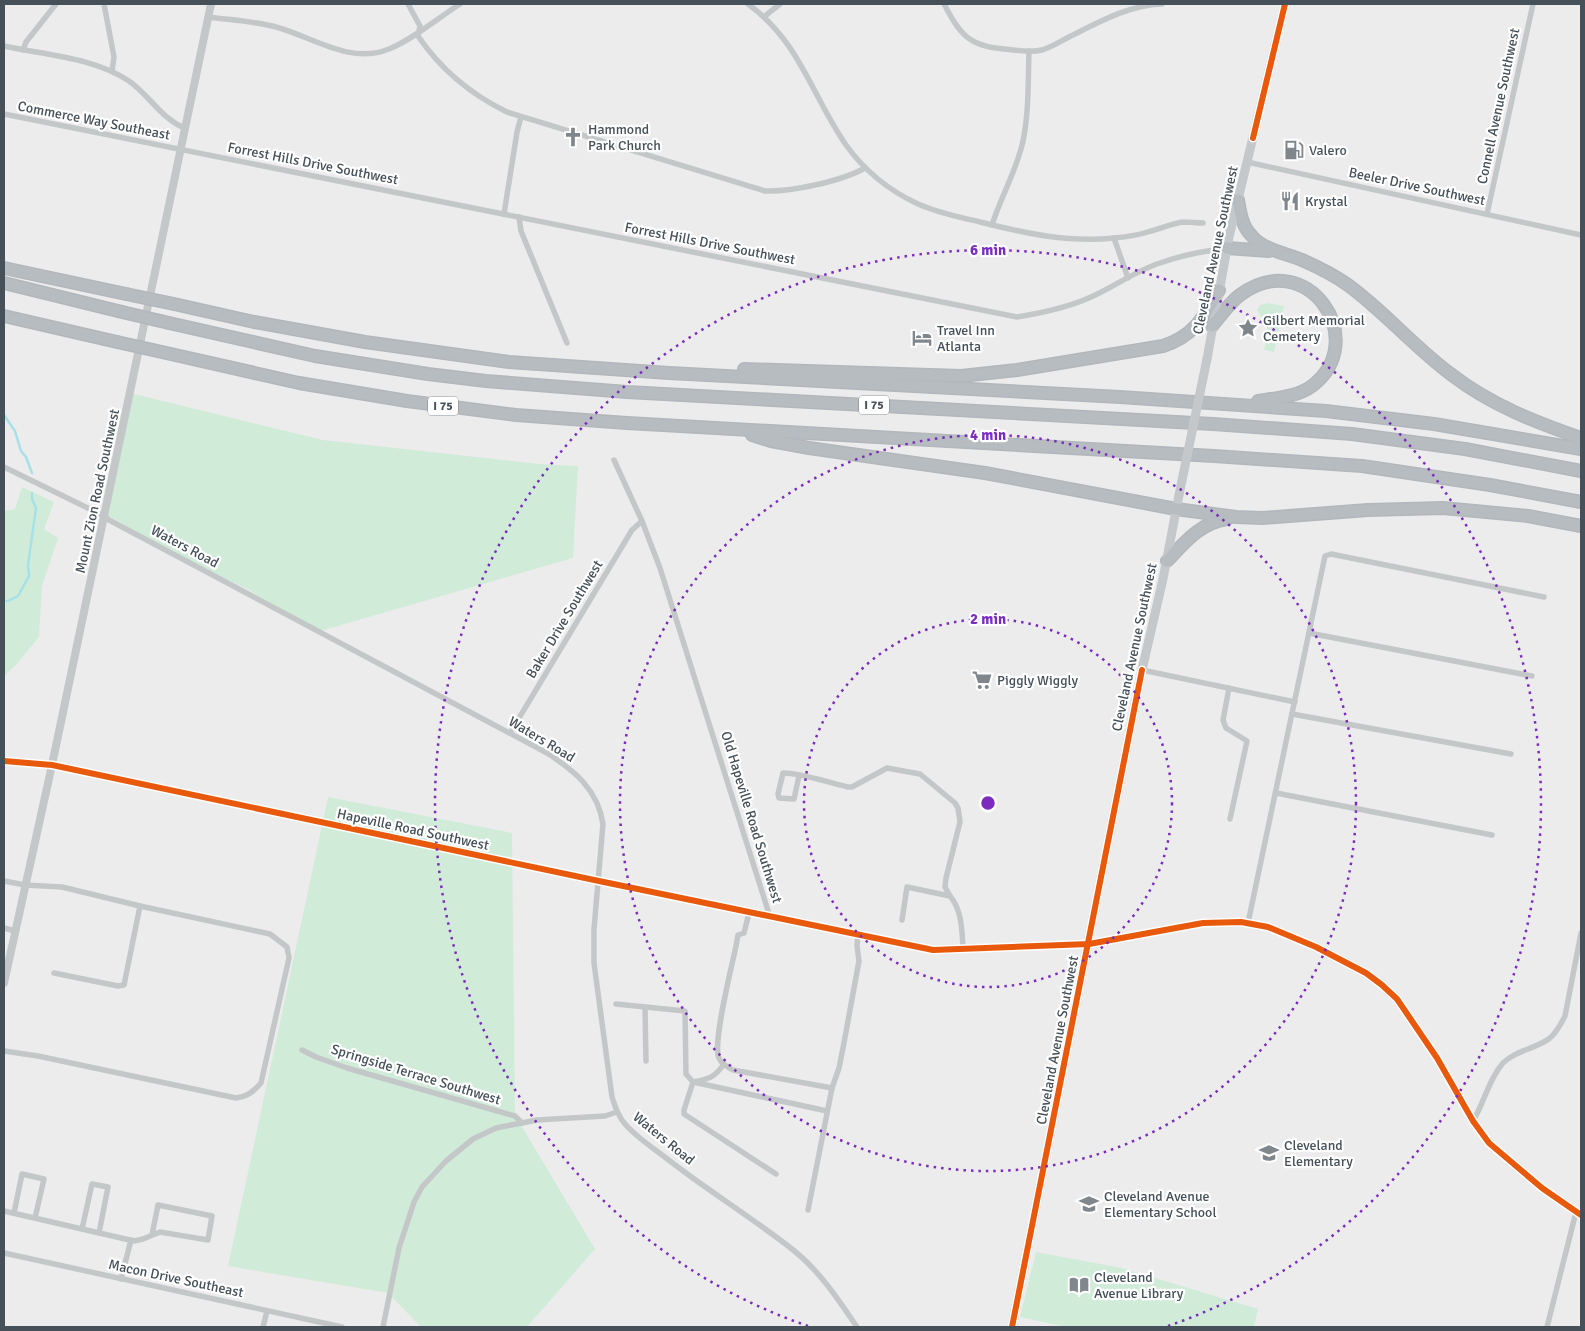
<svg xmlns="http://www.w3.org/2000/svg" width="1585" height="1331" viewBox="0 0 1585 1331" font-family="Signika,sans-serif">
	<rect width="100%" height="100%" fill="#edecec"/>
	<!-- green -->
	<g fill="#d0ecd9">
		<polygon points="1267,303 1284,306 1274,352 1264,350 1269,331 1257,310 1260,305"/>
		<polygon points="130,393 323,440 539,464 578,466 573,558 317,632 247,589 166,551 127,526 103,513"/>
		<polygon points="22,487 54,502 44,529 58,538 42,586 39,637 15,666 4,676 4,511 15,509"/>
		<polygon points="328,797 512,833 515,1115 595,1249 527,1327 421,1327 388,1293 228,1266"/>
		<polygon points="1036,1252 1122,1268 1258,1309 1254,1327 1066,1327 1020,1317"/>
	</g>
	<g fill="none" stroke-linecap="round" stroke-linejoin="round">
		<!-- stream -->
		<g stroke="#a6e1e9" stroke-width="2.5">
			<polyline points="4,415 15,431 21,451 26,457 32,473"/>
			<polyline points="4,601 8,601 18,596 29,576 28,565 36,508 32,499 32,493"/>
		</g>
		<defs>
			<g id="motorway">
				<path d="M1238 200C1240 212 1242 226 1251 235 1263 250 1285 253 1302 260 1318 267 1334 275 1348 285 1385 312 1415 348 1452 375 1491 405 1535 422 1581 438"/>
				<polyline points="1227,248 1269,251"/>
				<polyline points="4,268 126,294"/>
				<polyline points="4,283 122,312"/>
				<polyline points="174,304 254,322 365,342 509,362 669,373 1120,397 1326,411 1434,424 1581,449"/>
				<polyline points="4,316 117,342"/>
				<polyline points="169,323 315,356 428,374 486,381 627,392 1213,424 1352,434 1465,449 1581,471"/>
				<path d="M1212 326C1221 316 1229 303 1240 295 1307 245 1372 340 1312 386 1297 397 1276 398 1258 401"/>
				<polyline points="153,350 299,383 407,401 516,415 627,423 1214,456 1362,466 1490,485 1581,502"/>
				<path d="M744 369 961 376 1017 370 1163 346C1194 336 1203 318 1219 290"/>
				<polyline points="752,435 771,441 809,448 985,473 1176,509 1236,517 1262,518 1368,510 1443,508 1528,516 1581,526"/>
				<path d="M1167 561C1185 542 1200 523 1227 519"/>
			</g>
		</defs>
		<!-- motorway casing -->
		<use href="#motorway" stroke="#b2b7bc" stroke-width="14"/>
		<!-- minor -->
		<g stroke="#c4c7c8" stroke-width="5.5">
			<polyline points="104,4 114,57 112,71"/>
			<path d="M408 4 420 26 418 36C441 70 470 94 507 112L765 191C791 192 842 181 865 168"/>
			<path d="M748 4C800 42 811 94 846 145 864 170 890 191 918 204 938 213 959 217 980 222 1024 233 1068 243 1114 238 1126 237 1139 235 1151 231 1162 228 1173 223 1184 222 1190 222 1197 223 1203 223"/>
			<path d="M944 4C960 34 968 46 1004 49 1016 50 1030 53 1042 50 1053 47 1062 40 1073 35 1101 21 1130 5 1162 4"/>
			<polyline points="765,16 780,4"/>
			<path d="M208 17C230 20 254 21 276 27 313 37 350 65 389 49 412 40 438 18 460 4"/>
			<path d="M4 46C45 55 93 57 129 81 149 95 161 118 184 128"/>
			<polyline points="23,50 26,42 56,4"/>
			<path d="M4 114 1017 317C1042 313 1067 308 1091 297 1114 287 1135 271 1160 263 1182 255 1204 251 1227 248"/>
			<polyline points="1247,162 1581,235"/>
			<polyline points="504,214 517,132 521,117"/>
			<polyline points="1487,214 1533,4"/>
			<polyline points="519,217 521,231 567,343"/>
			<path d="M992 225C1001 196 1017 170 1023 141 1029 112 1028 81 1029 51"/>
			<polyline points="1114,238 1128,278"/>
			<polyline points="614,460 642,521 660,568 770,917"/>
			<path d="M4 467 104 516 109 520 547 753C575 771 598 790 603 824L594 929V963L612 1097C615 1107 618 1116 625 1124 636 1137 652 1147 666 1158 707 1190 751 1217 792 1249 819 1270 838 1299 857 1327"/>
			<polyline points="1309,633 1532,676"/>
			<polyline points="1142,670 1295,702"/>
			<polyline points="1229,688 1223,720 1226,728 1247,741 1230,819"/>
			<polyline points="1292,714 1511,754"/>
			<polyline points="510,733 632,530 642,521"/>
			<path d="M799 776 794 799 779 798 778 794 783 773C801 773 830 783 848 787H852L887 768 920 774 955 803 958 808 960 822 946 878 945 887 950 896"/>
			<polyline points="1276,793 1492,835"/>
			<path d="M4 881 25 885 62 887 140 906 270 934 287 947 289 958 261 1083C253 1092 248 1096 236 1098L38 1056 4 1051"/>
			<path d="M749 913 744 933 738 935 736 946C732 966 712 1043 719 1058 721 1064 728 1067 733 1070L832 1088"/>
			<path d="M902 920 907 887 950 896C962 910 962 931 963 948"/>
			<polyline points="1248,923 1325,556 1331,554 1544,597"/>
			<polyline points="4,928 15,931"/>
			<polyline points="54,973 118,986 124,985 140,906"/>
			<polyline points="616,1004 685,1011 686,1074 693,1082 827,1111"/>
			<polyline points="645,1008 646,1061"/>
			<polyline points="302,1050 316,1057 347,1068 515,1116 522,1123"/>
			<path d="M724 1064C714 1078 709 1079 693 1082L684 1110V1114L776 1174"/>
			<path d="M1473 1121C1484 1103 1489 1079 1503 1063 1516 1050 1536 1049 1550 1038 1557 1032 1561 1024 1565 1016L1581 933"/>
			<polyline points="808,1210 832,1088 839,1068 843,1048 859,961 857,946 858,935"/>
			<polyline points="4,1211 134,1241 143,1239 160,1232 208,1240 212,1216 158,1205 152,1235"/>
			<polyline points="14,1213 22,1174 44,1179 35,1218"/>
			<polyline points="82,1229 92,1184 108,1187 99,1233"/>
			<polyline points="4,1253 342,1327"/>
			<polyline points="121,1279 131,1240"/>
			<polyline points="263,1327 267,1311"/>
			<polyline points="383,1327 399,1248 414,1202 422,1187 446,1161 473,1139 496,1128 537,1120 605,1116 617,1112"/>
			<polyline points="1547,1327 1576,1212"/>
		</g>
		<!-- tertiary -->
		<g stroke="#c4c7c8" stroke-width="8">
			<polyline points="4,761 52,765 599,881 933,950 1089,944 1203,923 1241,922 1268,927 1316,947 1366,973 1382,985 1397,999 1437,1058 1473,1121 1489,1143 1542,1188 1581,1215"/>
			<polyline points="4,983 52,765 211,4"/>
		</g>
		<!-- secondary -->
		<g stroke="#c5c8cb" stroke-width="9">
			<polyline points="1207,359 1229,237 1285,4"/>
			<polyline points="1012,1327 1142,670 1163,579 1179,495"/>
		</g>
		<!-- motorway -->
		<use href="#motorway" stroke="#b7bcc0" stroke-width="11"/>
		<defs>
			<g id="motorway-bridge">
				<polyline points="126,294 174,304"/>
				<polyline points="122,312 169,323"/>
				<polyline points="117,342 153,350"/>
			</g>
		</defs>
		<!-- motorway-bridge casing -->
		<use href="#motorway-bridge" stroke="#b2b7bc" stroke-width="14" stroke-linecap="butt"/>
		<!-- secondary-bridge -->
		<polyline stroke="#c5c8cb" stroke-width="9" points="1179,495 1207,359"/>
		<!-- motorway-bridge -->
		<use href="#motorway-bridge" stroke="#b7bcc0" stroke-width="11"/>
		<defs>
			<g id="cycleway">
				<polyline points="1253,138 1285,4"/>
				<polyline points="4,761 52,765 599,881 933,950 1089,944 1203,923 1241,922 1268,927 1316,947 1366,973 1382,985 1397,999 1437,1058 1473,1121 1489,1143 1542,1188 1581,1215"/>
				<polyline points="1012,1327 1142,670"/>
			</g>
		</defs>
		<!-- cycleway casing -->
		<use href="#cycleway" stroke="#fff" stroke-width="9"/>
		<!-- cycleway -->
		<use href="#cycleway" stroke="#e8590c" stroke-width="6"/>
	</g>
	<!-- distance rings -->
	<g fill="none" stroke="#7b2cbf" stroke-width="2.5" stroke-dasharray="2.5 5">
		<circle cx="988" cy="803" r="184"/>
		<circle cx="988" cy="803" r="368"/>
		<path d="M808 1326A553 553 0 1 1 1168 1326"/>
	</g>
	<!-- icons -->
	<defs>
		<symbol id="church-bare" viewBox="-9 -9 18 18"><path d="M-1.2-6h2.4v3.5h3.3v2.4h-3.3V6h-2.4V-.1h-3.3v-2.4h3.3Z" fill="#80878c" stroke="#fff" stroke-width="2.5" paint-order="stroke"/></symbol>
		<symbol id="fuel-bare" viewBox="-9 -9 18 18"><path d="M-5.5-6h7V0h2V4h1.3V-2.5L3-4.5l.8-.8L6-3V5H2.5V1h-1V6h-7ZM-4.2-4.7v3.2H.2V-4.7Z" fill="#80878c" stroke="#fff" stroke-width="2.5" paint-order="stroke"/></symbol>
		<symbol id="restaurant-bare" viewBox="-9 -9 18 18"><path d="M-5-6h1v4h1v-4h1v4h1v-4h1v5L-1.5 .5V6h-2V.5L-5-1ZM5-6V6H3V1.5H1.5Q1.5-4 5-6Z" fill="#80878c" stroke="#fff" stroke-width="2.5" paint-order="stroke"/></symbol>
		<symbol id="sight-bare" viewBox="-9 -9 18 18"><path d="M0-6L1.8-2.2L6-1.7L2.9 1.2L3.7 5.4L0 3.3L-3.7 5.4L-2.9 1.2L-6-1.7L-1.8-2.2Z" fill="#80878c" stroke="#fff" stroke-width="2.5" paint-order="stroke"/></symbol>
		<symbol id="hotel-bare" viewBox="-9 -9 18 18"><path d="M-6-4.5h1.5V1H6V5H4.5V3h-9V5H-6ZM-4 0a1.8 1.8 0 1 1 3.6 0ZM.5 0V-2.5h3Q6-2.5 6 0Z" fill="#80878c" stroke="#fff" stroke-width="2.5" paint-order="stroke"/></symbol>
		<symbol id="supermarket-bare" viewBox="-9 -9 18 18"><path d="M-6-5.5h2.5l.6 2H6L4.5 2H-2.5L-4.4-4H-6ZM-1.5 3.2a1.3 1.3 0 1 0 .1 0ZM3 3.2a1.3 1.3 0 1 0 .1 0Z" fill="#80878c" stroke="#fff" stroke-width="2.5" paint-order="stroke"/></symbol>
		<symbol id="school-bare" viewBox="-9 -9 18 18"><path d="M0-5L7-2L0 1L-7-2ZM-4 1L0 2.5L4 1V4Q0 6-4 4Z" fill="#80878c" stroke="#fff" stroke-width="2.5" paint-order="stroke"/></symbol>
		<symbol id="library-bare" viewBox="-9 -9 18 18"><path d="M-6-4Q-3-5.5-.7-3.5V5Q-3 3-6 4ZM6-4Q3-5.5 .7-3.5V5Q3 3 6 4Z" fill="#80878c" stroke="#fff" stroke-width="2.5" paint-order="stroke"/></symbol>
	</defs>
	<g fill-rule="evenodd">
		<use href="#church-bare" x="559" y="123" width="28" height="28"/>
		<use href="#fuel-bare" x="1280" y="136" width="28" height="28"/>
		<use href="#restaurant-bare" x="1276" y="187" width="28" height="28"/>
		<use href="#sight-bare" x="1234" y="314" width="28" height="28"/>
		<use href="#hotel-bare" x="908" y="324" width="28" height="28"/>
		<use href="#supermarket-bare" x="968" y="666" width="28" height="28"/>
		<use href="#school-bare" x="1255" y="1139" width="28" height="28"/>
		<use href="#school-bare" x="1075" y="1190" width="28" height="28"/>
		<use href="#library-bare" x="1065" y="1271" width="28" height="28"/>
	</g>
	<g text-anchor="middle" stroke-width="4.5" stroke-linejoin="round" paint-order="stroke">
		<!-- shield labels -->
		<g fill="#fff" stroke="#7d848a" stroke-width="1">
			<rect x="859" y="395.5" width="30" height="19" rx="4"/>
			<rect x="428" y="396.5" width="30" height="19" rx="4"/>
		</g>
		<g font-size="12" font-weight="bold" fill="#455058">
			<text x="874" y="409">I 75</text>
			<text x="443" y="410">I 75</text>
		</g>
		<!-- street labels -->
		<g font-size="14" fill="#455058" stroke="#fff">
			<text transform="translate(1498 106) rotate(-78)" y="5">Connell Avenue Southwest</text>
			<text transform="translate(94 120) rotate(11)" y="5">Commerce Way Southeast</text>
			<text transform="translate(313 163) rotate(11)" y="5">Forrest Hills Drive Southwest</text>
			<text transform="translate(1417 186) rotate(12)" y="5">Beeler Drive Southwest</text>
			<text transform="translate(710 243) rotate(11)" y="5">Forrest Hills Drive Southwest</text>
			<text transform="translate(1215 250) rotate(-78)" y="5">Cleveland Avenue Southwest</text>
			<text transform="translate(97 491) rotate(-78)" y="5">Mount Zion Road Southwest</text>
			<text transform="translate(185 546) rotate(28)" y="5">Waters Road</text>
			<text transform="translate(564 619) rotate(-59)" y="5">Baker Drive Southwest</text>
			<text transform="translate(1134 647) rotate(-78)" y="5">Cleveland Avenue Southwest</text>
			<text transform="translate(542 739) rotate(31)" y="5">Waters Road</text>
			<text transform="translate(752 817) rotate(73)" y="5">Old Hapeville Road Southwest</text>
			<text transform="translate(413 829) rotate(12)" y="5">Hapeville Road Southwest</text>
			<text transform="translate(1057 1040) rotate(-79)" y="5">Cleveland Avenue Southwest</text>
			<text transform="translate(416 1074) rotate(17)" y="5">Springside Terrace Southwest</text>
			<text transform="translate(664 1138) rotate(39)" y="5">Waters Road</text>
			<text transform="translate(176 1278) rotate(12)" y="5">Macon Drive Southeast</text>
		</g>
		<!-- poi labels -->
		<g font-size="14" fill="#455058" stroke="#fff" text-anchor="start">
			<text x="588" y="134">Hammond<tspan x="588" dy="16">Park Church</tspan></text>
			<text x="1309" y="155">Valero</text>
			<text x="1305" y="206">Krystal</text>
			<text x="1263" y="325">Gilbert Memorial<tspan x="1263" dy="16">Cemetery</tspan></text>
			<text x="937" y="335">Travel Inn<tspan x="937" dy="16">Atlanta</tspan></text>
			<text x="997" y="685">Piggly Wiggly</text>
			<text x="1284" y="1150">Cleveland<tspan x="1284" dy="16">Elementary</tspan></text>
			<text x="1104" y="1201">Cleveland Avenue<tspan x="1104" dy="16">Elementary School</tspan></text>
			<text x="1094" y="1282">Cleveland<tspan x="1094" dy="16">Avenue Library</tspan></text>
		</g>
	</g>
	<circle cx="988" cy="803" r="8" fill="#7b2cbf" stroke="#fff" stroke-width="2.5"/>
	<g font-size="15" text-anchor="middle" font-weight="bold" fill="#7b2cbf" stroke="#fff" stroke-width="4.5" stroke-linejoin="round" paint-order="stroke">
		<text x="988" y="255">6 min</text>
		<text x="988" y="440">4 min</text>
		<text x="988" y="624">2 min</text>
	</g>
	<!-- border -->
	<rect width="1585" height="1331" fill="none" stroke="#455058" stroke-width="10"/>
</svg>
